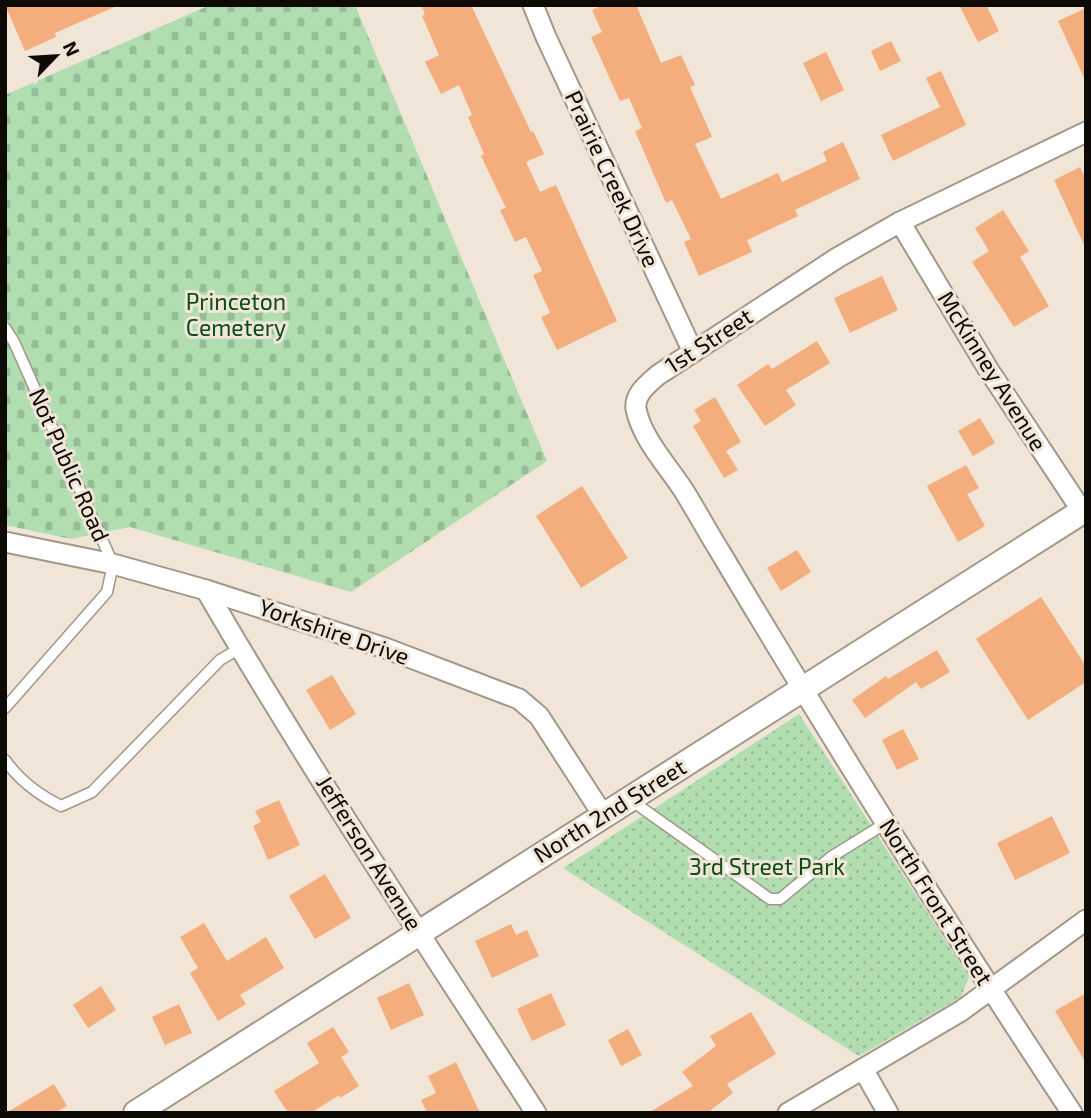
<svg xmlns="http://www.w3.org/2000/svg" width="1091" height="1118" viewBox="0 0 1091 1118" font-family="'Exo 2',sans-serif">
	<defs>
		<pattern id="cemetery-stones" width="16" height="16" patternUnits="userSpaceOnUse" patternTransform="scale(1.75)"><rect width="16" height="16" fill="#b0deb1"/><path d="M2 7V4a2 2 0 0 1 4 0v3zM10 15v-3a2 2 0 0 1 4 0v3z" fill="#96bd97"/></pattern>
		<pattern id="park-dots" width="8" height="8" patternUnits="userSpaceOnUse" patternTransform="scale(1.75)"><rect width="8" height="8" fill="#b0deb1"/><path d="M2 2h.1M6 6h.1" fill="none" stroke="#96bd97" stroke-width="1.8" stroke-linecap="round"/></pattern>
	</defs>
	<rect width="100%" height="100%" fill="#f0e5d6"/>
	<!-- cemetery -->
	<polygon fill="url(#cemetery-stones)" points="210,5 355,5 547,461 351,592 130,527 71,539 5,525 5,95"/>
	<!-- park -->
	<polygon fill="url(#park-dots)" points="799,714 969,977 961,997 859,1056 563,868"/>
	<!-- building -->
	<g fill="#f4ad7d">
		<polygon points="5,5 119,5 55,33 56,37 25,51"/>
		<polygon points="421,5 471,5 531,132 533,131 544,154 526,162 540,192 556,185 617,321 557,350 541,317 550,313 533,275 542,271 526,237 515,242 500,210 506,208 481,156 484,154 468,117 472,115 459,85 441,94 425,62 439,55 422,16 425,14"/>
		<polygon points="603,5 636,5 661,63 681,55 695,85 690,87 712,137 695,144 721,199 778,173 782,182 827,161 823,152 843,142 860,179 795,210 798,216 747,240 752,252 699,276 684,242 691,239 672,200 666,203 635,131 642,128 629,98 620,101 591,37 602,32 592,10"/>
		<polygon points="959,5 986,5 999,31 978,42"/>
		<polygon points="1086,8 1086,82 1058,21"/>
		<polygon points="891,41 901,61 880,71 871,51"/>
		<polygon points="826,52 844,90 821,101 803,63"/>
		<polygon points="941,71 966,125 893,161 881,135 940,107 926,78"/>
		<polygon points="1080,167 1086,179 1086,249 1054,180"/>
		<polygon points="1003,210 1029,251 1020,257 1049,306 1014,327 972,262 989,251 975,228"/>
		<polygon points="882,276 898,310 850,333 834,298"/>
		<polygon points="817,341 830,363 786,390 796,405 765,426 737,385 768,364 772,369"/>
		<polygon points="715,397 741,442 726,451 738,470 724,478 693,426 701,421 694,410"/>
		<polygon points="980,418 995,443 973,456 958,431"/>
		<polygon points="966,465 979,488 967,494 985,526 958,542 927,486"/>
		<polygon points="582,486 628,558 581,588 536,516"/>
		<polygon points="797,550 811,572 781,591 767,568"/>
		<polygon points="1041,597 1086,666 1086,682 1028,720 976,639"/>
		<polygon points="937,650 950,672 921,689 916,682 865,718 852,700 886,676 888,679"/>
		<polygon points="332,675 356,714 330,730 306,690"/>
		<polygon points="903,729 919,759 897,770 882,740"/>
		<polygon points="279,800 300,845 268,860 253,826 261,822 255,811"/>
		<polygon points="1052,816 1070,853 1015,880 997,843"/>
		<polygon points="325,874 351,918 315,939 289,896"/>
		<polygon points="204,923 227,961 266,937 284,968 240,995 246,1004 218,1021 190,973 198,968 180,937"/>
		<polygon points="511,924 516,935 527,930 539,956 492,978 475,941"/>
		<polygon points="409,983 424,1015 391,1030 377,998"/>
		<polygon points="101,986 116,1010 88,1028 73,1005"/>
		<polygon points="551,993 566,1025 532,1041 517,1009"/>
		<polygon points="1086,993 1086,1063 1055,1011"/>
		<polygon points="179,1004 192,1033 165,1045 152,1017"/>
		<polygon points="751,1012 776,1054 727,1084 733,1093 707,1113 648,1113 693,1086 682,1072 716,1046 710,1036"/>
		<polygon points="333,1027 349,1052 341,1057 359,1086 340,1098 339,1095 311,1113 288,1113 274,1091 319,1063 307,1043"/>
		<polygon points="628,1029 642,1055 621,1066 608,1040"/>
		<polygon points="456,1062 480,1113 427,1113 421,1100 436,1093 428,1076"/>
		<polygon points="54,1084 67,1106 55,1113 6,1113"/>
	</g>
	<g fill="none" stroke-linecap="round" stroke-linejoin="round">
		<defs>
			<g id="service">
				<polyline points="5,328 14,342 113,564 107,592 5,708"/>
				<path d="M5 760C19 780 39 795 61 806L92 792 220 660 240 648"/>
				<polyline points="632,801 770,899 780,899 831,857 886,823"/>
			</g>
			<g id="minor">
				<polyline points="533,5 546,37 693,352"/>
				<polyline points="900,222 988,369 1082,511"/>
				<polyline points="5,542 113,564 206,590 385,648 519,699 539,716 603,815"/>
				<path d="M206 590C309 768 424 940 536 1113"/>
				<polyline points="863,1069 888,1113"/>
				<polyline points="788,1113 961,1011 1086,920"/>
				<path d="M1072 1113C951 930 834 743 722 555 709 534 697 512 684 491 668 466 642 439 636 409 634 394 648 384 658 375L837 258 900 222 1086 132"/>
			</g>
			<polyline id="tertiary" points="136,1113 1086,509"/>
		</defs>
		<!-- service casing -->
		<use href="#service" stroke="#a29789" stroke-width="13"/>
		<!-- minor casing -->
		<use href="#minor" stroke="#a29789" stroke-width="23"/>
		<!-- tertiary casing -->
		<use href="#tertiary" stroke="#a29789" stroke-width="28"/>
		<!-- service -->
		<use href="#service" stroke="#fff" stroke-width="10"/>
		<!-- minor -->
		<use href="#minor" stroke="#fff" stroke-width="19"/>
		<!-- tertiary -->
		<use href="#tertiary" stroke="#fff" stroke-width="24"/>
	</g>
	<g text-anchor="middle" stroke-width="6" stroke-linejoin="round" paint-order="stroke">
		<!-- street labels -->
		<g font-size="23" fill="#0e0b06" stroke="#f0e5d6">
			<text transform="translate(612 179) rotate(65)" y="8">Prairie Creek Drive</text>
			<text transform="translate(709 341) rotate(-33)" y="8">1st Street</text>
			<text transform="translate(992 371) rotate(58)" y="8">McKinney Avenue</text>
			<text transform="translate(69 465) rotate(66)" y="8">Not Public Road</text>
			<text transform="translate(334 632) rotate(19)" y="8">Yorkshire Drive</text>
			<text transform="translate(610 811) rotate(-32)" y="8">North 2nd Street</text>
			<text transform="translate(369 853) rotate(58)" y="8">Jefferson Avenue</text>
			<text transform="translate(936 902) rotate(58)" y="8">North Front Street</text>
		</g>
		<!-- park labels -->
		<g font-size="23" fill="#084d16" stroke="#f0e5d6">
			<text x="236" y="310">Princeton<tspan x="236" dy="26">Cemetery</tspan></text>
			<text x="767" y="875">3rd Street Park</text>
		</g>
	</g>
	<!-- border -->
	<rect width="1091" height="1118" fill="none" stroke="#0e0b06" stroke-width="14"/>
	<!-- north arrow -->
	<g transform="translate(56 56) rotate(65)" stroke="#f0e5d6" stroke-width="5" paint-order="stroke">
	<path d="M0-5L12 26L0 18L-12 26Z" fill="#0e0b06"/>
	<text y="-10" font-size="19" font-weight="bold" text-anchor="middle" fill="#0e0b06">N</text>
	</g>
</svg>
